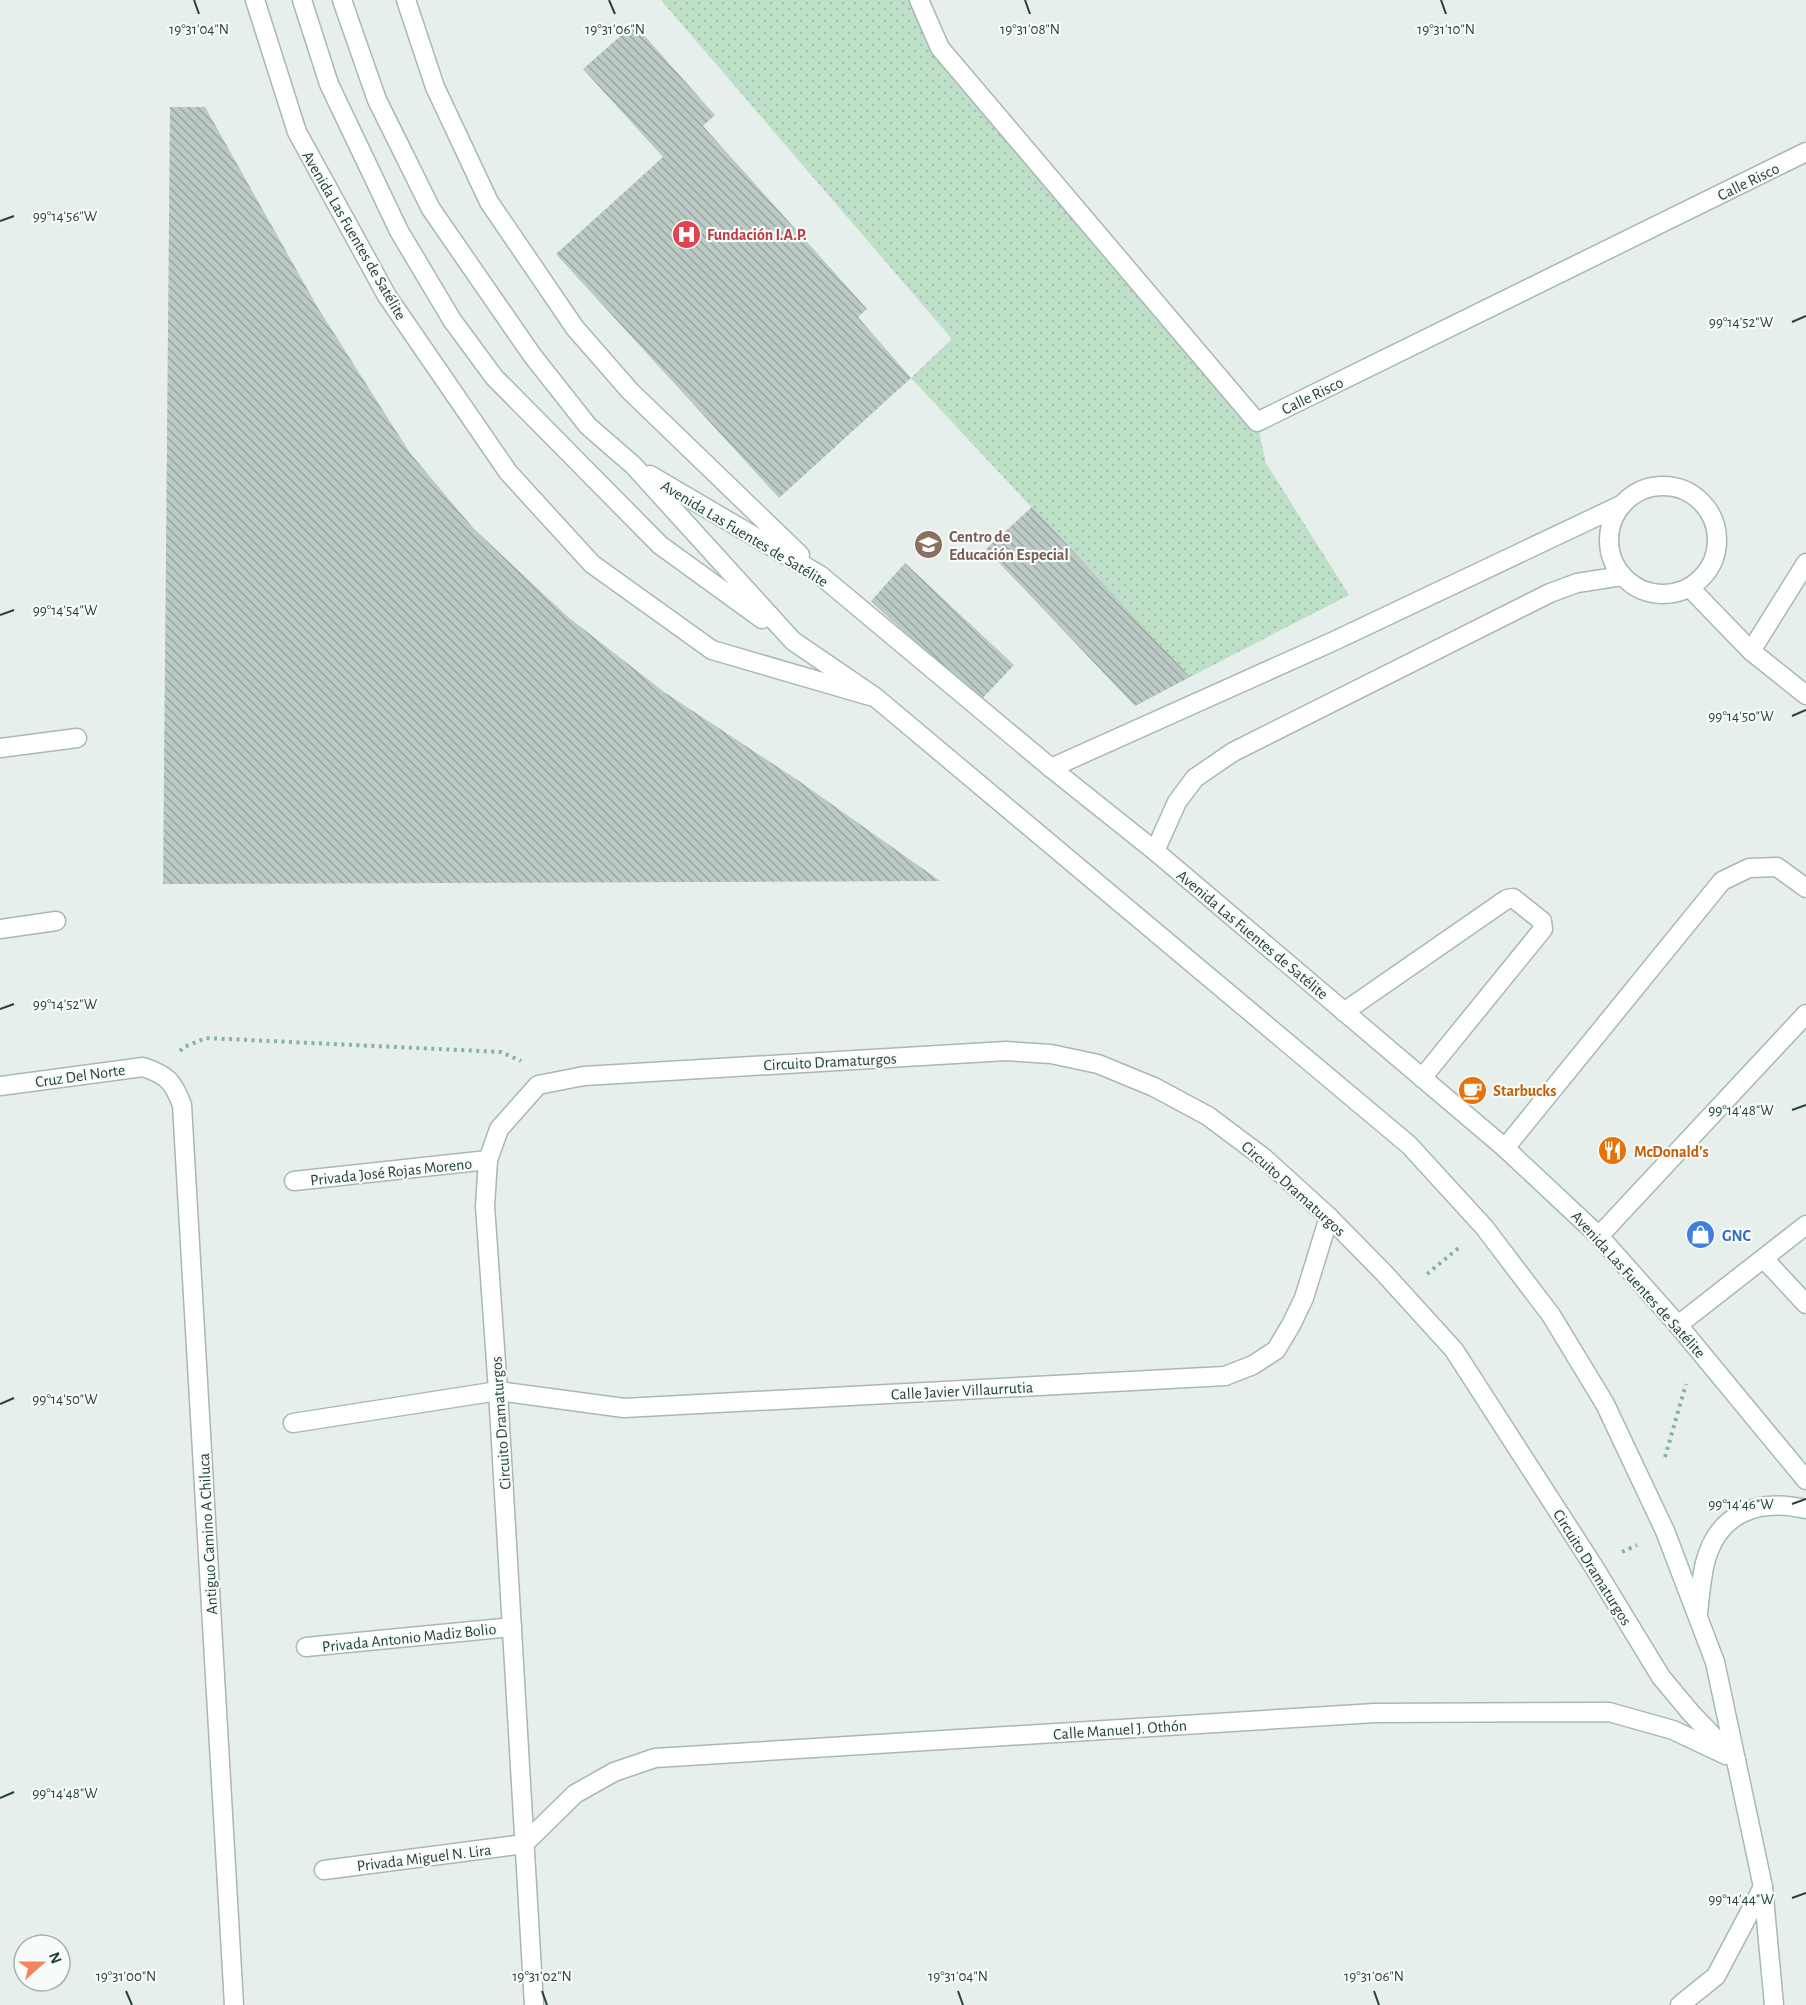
<svg xmlns="http://www.w3.org/2000/svg" width="1806" height="2005" viewBox="0 0 1806 2005" font-family="'Alegreya Sans',sans-serif">
	<defs>
		<pattern id="park-dots" width="8" height="8" patternUnits="userSpaceOnUse" patternTransform="scale(1.5)"><rect width="8" height="8" fill="#bfe0c8"/><path d="M2 2h.1M6 6h.1" fill="none" stroke="#a4c1ad" stroke-width="1.8" stroke-linecap="round"/></pattern>
		<pattern id="building-back-hatch" width="6" height="6" patternUnits="userSpaceOnUse" patternTransform="scale(1.5)"><rect width="6" height="6" fill="#bbcac4"/><path d="M-1 5l2 2M0 0l6 6M5-1l2 2" fill="none" stroke="#98a6a0"/></pattern>
	</defs>
	<rect width="100%" height="100%" fill="#e6efeb"/>
	<!-- park -->
	<polygon fill="url(#park-dots)" points="661,0 914,0 940,48 1257,422 1266,463 1349,595 1190,677 911,378 952,339"/>
	<!-- building -->
	<g fill="url(#building-back-hatch)">
		<polygon points="634,24 715,115 703,126 867,309 858,317 911,378 779,498 556,254 663,157 583,69"/>
		<polygon points="170,107 205,107 318,308 410,453 473,528 568,617 664,692 799,781 940,881 163,884"/>
		<polygon points="1032,507 1190,677 1135,706 986,549"/>
		<polygon points="905,563 1014,665 979,702 871,601"/>
	</g>
	<g fill="none" stroke-linecap="round" stroke-linejoin="round">
		<defs>
			<g id="service">
				<polyline points="1344,1012 1507,899 1513,898 1542,921 1543,929 1422,1078"/>
				<polyline points="1505,1148 1722,881 1749,868 1777,867 1806,888"/>
				<polyline points="1599,1236 1806,1014"/>
				<polyline points="1764,1259 1806,1304"/>
				<polyline points="1678,1325 1806,1225"/>
			</g>
			<g id="minor">
				<polyline points="255,0 297,132 387,296 508,472 592,564 712,650 870,696"/>
				<polyline points="919,0 940,48 1257,422 1806,152"/>
				<circle cx="1663" cy="540" r="54"/>
				<polyline points="1690,588 1751,651 1806,695"/>
				<polyline points="1751,651 1806,563"/>
				<polyline points="0,748 77,738"/>
				<polyline points="1051,768 1334,641 1621,505"/>
				<polyline points="1155,851 1177,802 1195,778 1233,752 1550,593 1577,583 1622,576"/>
				<polyline points="0,929 56,921"/>
				<path d="M0 1086 143 1067C167 1075 173 1081 182 1105L234 2005"/>
				<polyline points="294,1181 488,1160"/>
				<polyline points="293,1423 498,1391 624,1408 1225,1376 1253,1365 1276,1350 1291,1325 1304,1298 1329,1217"/>
				<polyline points="306,1647 512,1627"/>
				<polyline points="324,1870 524,1844 575,1794 614,1772 655,1758 1375,1713 1609,1712 1673,1730 1726,1755"/>
				<polyline points="534,2005 498,1391 485,1206 488,1160 499,1129 538,1085 584,1076 1006,1051 1051,1054 1098,1064 1154,1087 1208,1116 1264,1158 1329,1217 1384,1273 1454,1350 1594,1567 1661,1677 1691,1713 1736,1760"/>
				<polyline points="1680,2005 1716,1976 1763,1887"/>
			</g>
			<g id="secondary">
				<polyline points="302,0 329,84 399,231 452,320 494,377 660,545 762,619"/>
				<polyline points="342,0 377,100 431,209 532,355 588,426 633,465 793,641 875,697 1409,1145 1484,1227 1551,1315 1605,1404 1665,1531 1715,1662 1763,1887 1774,2005"/>
				<polyline points="406,0 435,87 489,202 575,328 630,391 800,555"/>
				<polyline points="650,475 820,575 1051,768 1155,851 1505,1148 1599,1236 1678,1325 1806,1480"/>
				<path d="M1698 1613C1700 1597 1701 1579 1705 1563 1718 1512 1759 1498 1806 1509"/>
			</g>
		</defs>
		<!-- service casing -->
		<use href="#service" stroke="#a8b8b2" stroke-width="21"/>
		<!-- minor casing -->
		<use href="#minor" stroke="#a8b8b2" stroke-width="21"/>
		<!-- secondary casing -->
		<use href="#secondary" stroke="#a4bbb3" stroke-width="21"/>
		<!-- path -->
		<g stroke="#86b3a5" stroke-width="4" stroke-dasharray="3 4.5" stroke-linecap="butt">
			<polyline points="180,1051 184,1047 206,1038 501,1052 521,1061"/>
			<polyline points="1427,1274 1461,1246"/>
			<polyline points="1665,1457 1686,1384"/>
			<polyline points="1622,1552 1637,1545"/>
		</g>
		<!-- service -->
		<use href="#service" stroke="#fff" stroke-width="18"/>
		<!-- minor -->
		<use href="#minor" stroke="#fff" stroke-width="18"/>
		<!-- secondary -->
		<use href="#secondary" stroke="#fff" stroke-width="18"/>
	</g>
	<!-- ticks -->
	<path fill="none" stroke="#24423a" stroke-width="2" d="M194 0 199 14M609 0 615 14M1025 0 1030 14M1441 0 1446 14M0 221 14 216M1792 322 1806 316M0 615 14 610M1792 716 1806 710M0 1009 14 1004M1792 1110 1806 1105M0 1404 14 1398M1792 1504 1806 1499M0 1798 14 1792M1792 1898 1806 1893M126 1991 132 2005M542 1991 547 2005M958 1991 963 2005M1374 1991 1379 2005"/>
	<!-- icons -->
	<defs>
		<symbol id="hospital-disc" viewBox="-11 -11 22 22"><circle r="9.5" fill="#e0444e" stroke="#f7fbf9"/><path d="M-5-5h3v3.5h4V-5h3V5h-3V1.5h-4V5h-3Z" fill="#fff"/></symbol>
		<symbol id="school-disc" viewBox="-11 -11 22 22"><circle r="9.5" fill="#8d6e63" stroke="#f7fbf9"/><path d="M0-5L7-2L0 1L-7-2ZM-4 1L0 2.5L4 1V4Q0 6-4 4Z" fill="#fff"/></symbol>
		<symbol id="cafe-disc" viewBox="-11 -11 22 22"><circle r="9.5" fill="#e8710a" stroke="#f7fbf9"/><path d="M-5.5-4.5H6V0H3Q3 3.5 0 3.5H-2.5Q-5.5 3.5-5.5 0ZM3-3.2v2h1.7v-2ZM-6 4.5H4V6H-6Z" fill="#fff"/></symbol>
		<symbol id="restaurant-disc" viewBox="-11 -11 22 22"><circle r="9.5" fill="#e8710a" stroke="#f7fbf9"/><path d="M-5-6h1v4h1v-4h1v4h1v-4h1v5L-1.5 .5V6h-2V.5L-5-1ZM5-6V6H3V1.5H1.5Q1.5-4 5-6Z" fill="#fff"/></symbol>
		<symbol id="shop-disc" viewBox="-11 -11 22 22"><circle r="9.5" fill="#3f7fe0" stroke="#f7fbf9"/><path d="M-5-2.5h2.3a2.7 3.5 0 0 1 5.4 0H5L5.5 6h-11ZM-1.5-2.5h3a1.5 2.3 0 0 0-3 0Z" fill="#fff"/></symbol>
	</defs>
	<g fill-rule="evenodd">
		<use href="#hospital-disc" x="670" y="218" width="33" height="33"/>
		<use href="#school-disc" x="912" y="528" width="33" height="33"/>
		<use href="#cafe-disc" x="1456" y="1074" width="33" height="33"/>
		<use href="#restaurant-disc" x="1596" y="1134" width="33" height="33"/>
		<use href="#shop-disc" x="1684" y="1218" width="33" height="33"/>
	</g>
	<g text-anchor="middle" stroke-width="4.5" stroke-linejoin="round" paint-order="stroke">
		<!-- street labels -->
		<g font-size="16" fill="#24423a" stroke="#f7fbf9">
			<text transform="translate(1748 181) rotate(-26)" y="6">Calle Risco</text>
			<text transform="translate(355 235) rotate(60)" y="6">Avenida Las Fuentes de Satélite</text>
			<text transform="translate(1312 395) rotate(-26)" y="6">Calle Risco</text>
			<text transform="translate(745 533) rotate(31)" y="6">Avenida Las Fuentes de Satélite</text>
			<text transform="translate(1253 934) rotate(40)" y="6">Avenida Las Fuentes de Satélite</text>
			<text transform="translate(830 1061) rotate(-3)" y="6">Circuito Dramaturgos</text>
			<text transform="translate(80 1075) rotate(-8)" y="6">Cruz Del Norte</text>
			<text transform="translate(391 1171) rotate(-6)" y="6">Privada José Rojas Moreno</text>
			<text transform="translate(1294 1188) rotate(42)" y="6">Circuito Dramaturgos</text>
			<text transform="translate(1639 1284) rotate(48)" y="6">Avenida Las Fuentes de Satélite</text>
			<text transform="translate(962 1390) rotate(-3)" y="6">Calle Javier Villaurrutia</text>
			<text transform="translate(500 1423) rotate(-94)" y="6">Circuito Dramaturgos</text>
			<text transform="translate(207 1534) rotate(-93)" y="6">Antiguo Camino A Chiluca</text>
			<text transform="translate(1593 1567) rotate(58)" y="6">Circuito Dramaturgos</text>
			<text transform="translate(409 1637) rotate(-6)" y="6">Privada Antonio Madiz Bolio</text>
			<text transform="translate(1120 1729) rotate(-4)" y="6">Calle Manuel J. Othón</text>
			<text transform="translate(424 1857) rotate(-7)" y="6">Privada Miguel N. Lira</text>
		</g>
		<!-- health labels -->
		<g font-size="16" font-weight="bold" fill="#be3a42" stroke="#f7fbf9" text-anchor="start">
			<text x="707" y="240">Fundación I.A.P.</text>
		</g>
		<!-- education labels -->
		<g font-size="16" font-weight="bold" fill="#785e54" stroke="#f7fbf9" text-anchor="start">
			<text x="949" y="542">Centro de<tspan x="949" dy="18">Educación Especial</tspan></text>
		</g>
		<!-- food labels -->
		<g font-size="16" font-weight="bold" fill="#c56008" stroke="#f7fbf9" text-anchor="start">
			<text x="1493" y="1096">Starbucks</text>
			<text x="1634" y="1157">McDonald's</text>
		</g>
		<!-- shop labels -->
		<g font-size="16" font-weight="bold" fill="#366cbe" stroke="#f7fbf9" text-anchor="start">
			<text x="1722" y="1241">GNC</text>
		</g>
	</g>
	<g font-size="15" text-anchor="middle" fill="#24423a" stroke="#f7fbf9" stroke-width="4.5" stroke-linejoin="round" paint-order="stroke">
		<text x="199" y="34">19°31'04"N</text>
		<text x="615" y="34">19°31'06"N</text>
		<text x="1030" y="34">19°31'08"N</text>
		<text x="1446" y="34">19°31'10"N</text>
		<text x="65" y="221">99°14'56"W</text>
		<text x="1741" y="327">99°14'52"W</text>
		<text x="65" y="615">99°14'54"W</text>
		<text x="1741" y="721">99°14'50"W</text>
		<text x="65" y="1009">99°14'52"W</text>
		<text x="1741" y="1115">99°14'48"W</text>
		<text x="65" y="1404">99°14'50"W</text>
		<text x="1741" y="1509">99°14'46"W</text>
		<text x="65" y="1798">99°14'48"W</text>
		<text x="1741" y="1904">99°14'44"W</text>
		<text x="126" y="1981">19°31'00"N</text>
		<text x="542" y="1981">19°31'02"N</text>
		<text x="958" y="1981">19°31'04"N</text>
		<text x="1374" y="1981">19°31'06"N</text>
	</g>
	<!-- north arrow -->
	<g transform="translate(42 1963) rotate(69)"><circle r="28" fill="#f7fbf9" stroke="#a3b1ad" stroke-width="1.5"/>
	<path d="M0-4.5L10 22L0 15L-10 22Z" fill="#f4845f"/>
	<text y="-9" font-size="16" font-weight="bold" text-anchor="middle" fill="#24423a">N</text>
	</g>
</svg>
